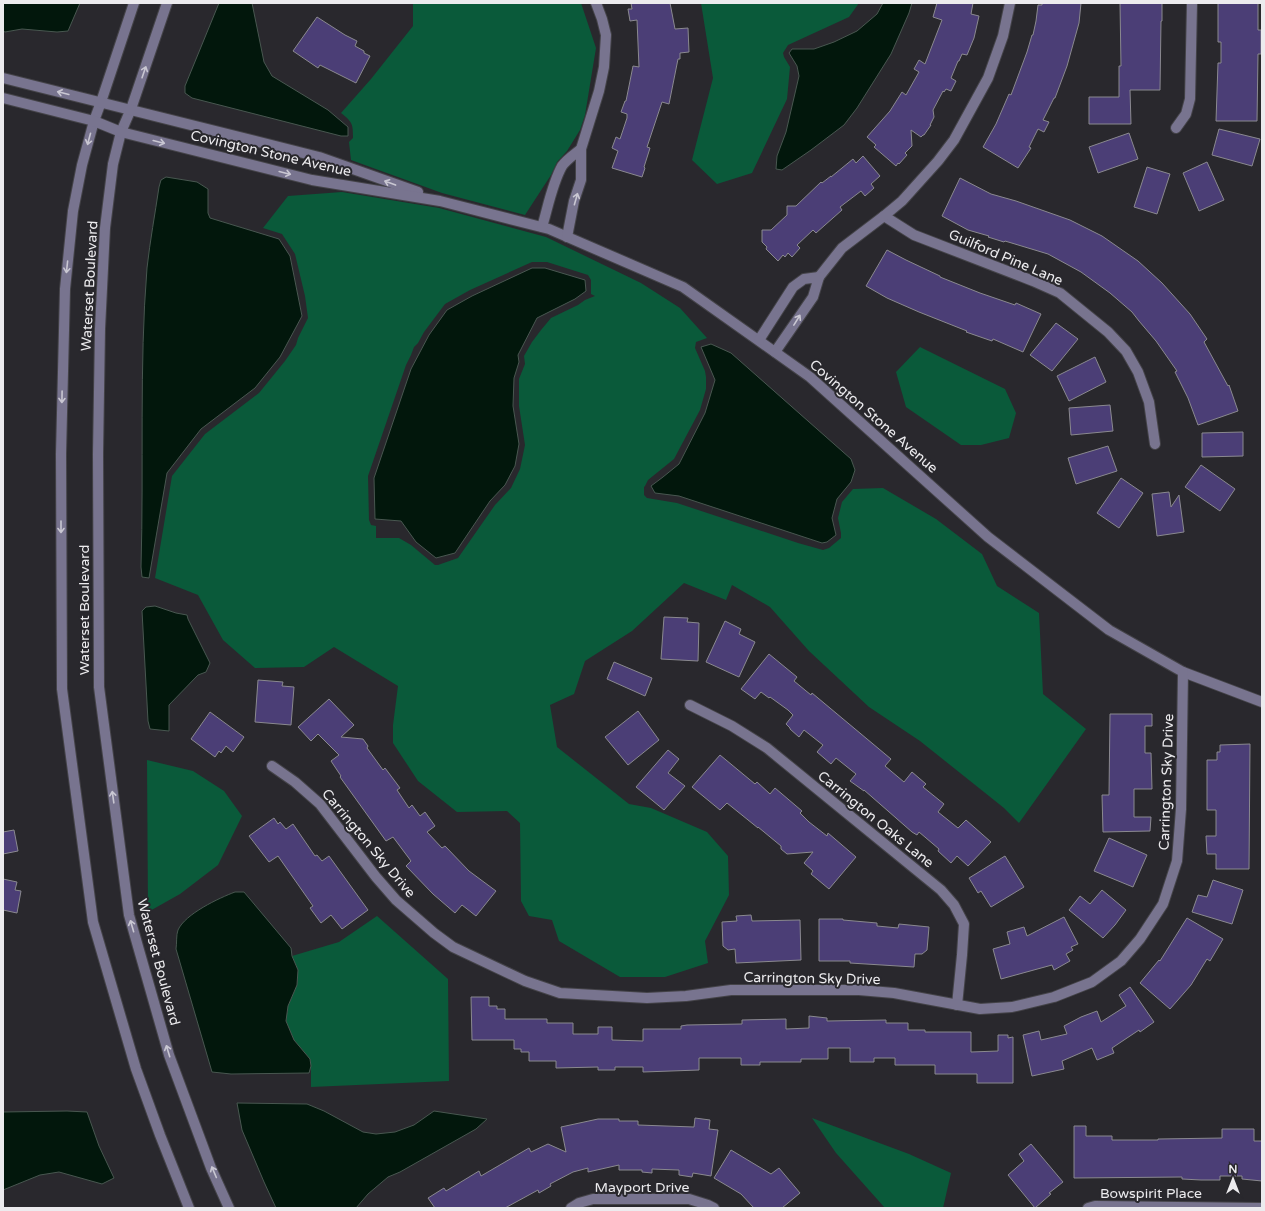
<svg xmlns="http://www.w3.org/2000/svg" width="1265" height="1211" viewBox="0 0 1265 1211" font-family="'Varela Round',sans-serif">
	<rect width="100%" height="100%" fill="#29282d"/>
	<!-- green -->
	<g fill="#0a5a3a" fill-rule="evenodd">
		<path d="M413 3H581L596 48 585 115 580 130 567 151 557 162 551 175 525 215 442 193 351 160 349 142 353 138C353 123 352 122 341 113L371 79 413 26Z"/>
		<polygon points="701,3 859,3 849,17 788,45 783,53 784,57 790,67 787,99 752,173 717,184 692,160 713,78"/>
		<path d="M342 192 439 208 546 237 641 283 680 308 707 338 696 342 695 348 705 371 706 377V389L700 410 674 459 648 480 645 486 644 487V495L647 498 677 503 798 543 823 550 829 548 841 538V533L838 518 842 502 853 489 883 488 936 519 982 554 997 586 1039 613 1043 694 1086 729 1019 823 1004 808 920 741 869 707 809 651 770 607 732 585 726 600 684 583 632 631 585 661 574 694 550 705 557 747 629 804 651 808 707 832 728 856 729 895 705 941 708 963 665 977H620L559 941 552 920 529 916 521 901 520 823 507 811 457 812 418 781 393 743V725L398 686 334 647 304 667 255 668 223 640 198 595 155 578 172 476 205 434 259 393 285 361 296 345 298 338 308 318 305 296 295 254 282 234 263 228 288 196ZM532 262H547L588 275 591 280V294L595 296 585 300 578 305 551 318 541 330 532 342 524 356 525 364 519 379V406L525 445 520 469 511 488 495 505 458 558 438 565H435L411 545 399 538H376V526L371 525 369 520 368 476 406 365 411 355 414 347 418 343 424 332 445 304 470 290Z"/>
		<polygon points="920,347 1005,389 1016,413 1009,438 981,445 961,445 906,407 896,372"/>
		<polygon points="147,760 193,771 224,791 242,816 218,865 180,894 148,912"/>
		<polygon points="377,916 448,979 449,1081 311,1087 311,1066 310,1059 294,1040 286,1021 288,1006 297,985 298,970 292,956 339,942"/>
		<polygon points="812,1118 909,1154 951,1173 943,1208 885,1208 836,1153"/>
	</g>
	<!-- water -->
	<g fill="#02170c" stroke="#485750">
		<polygon points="3,3 80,3 68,31 57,32 22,29 5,32 3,31"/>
		<polygon points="219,3 252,3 264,62 272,76 328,110 348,127 348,136 341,136 192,98 185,93 185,86"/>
		<polygon points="883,3 912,3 909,13 891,54 857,108 844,125 811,150 782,170 776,169 777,156 786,132 799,76 797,66 789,53 792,49 814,49 834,42 857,31 877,14"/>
		<path d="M166 177 197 182 208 189V213L210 218 279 239 290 256 302 316 280 357 255 388 201 429 167 473 149 578 142 577 141 567C144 467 139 367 147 268 150 241 155 214 159 187L161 180Z"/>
		<polygon points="532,268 545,268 585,280 586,291 575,299 537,318 518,355 519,362 514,378 513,406 519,444 515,466 505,485 490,501 455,553 436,558 416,542 401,521 375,519 374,478 411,369 429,335 447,310 472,296"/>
		<polygon points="711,344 731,353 851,459 855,470 851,482 837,499 832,518 836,535 827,542 822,543 679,496 655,493 651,486 663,477 679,464 705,413 715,380 701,347"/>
		<polygon points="155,606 176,613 187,615 188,619 210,663 206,672 198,675 169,705 169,731 150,729 148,721 142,611 146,607"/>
		<path d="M235 892H244L291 948 292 956 298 970 297 985 288 1006 286 1021 294 1040 310 1059 311 1066 309 1073 231 1074 212 1072 176 949C177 943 176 935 178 930 185 914 219 898 235 892Z"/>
		<polygon points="237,1103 307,1104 324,1111 363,1132 376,1134 395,1132 414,1125 434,1111 487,1119 476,1129 400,1172 388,1177 368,1194 356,1208 276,1208 264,1182 242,1130"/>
		<polygon points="67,1111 87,1112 99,1146 114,1178 102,1184 59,1172 40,1175 3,1190 3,1112"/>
	</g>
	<!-- building -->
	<g fill="#4b3e76" stroke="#8a898f">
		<polygon points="631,3 670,3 675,29 688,28 689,52 680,53 680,59 678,59 669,104 662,102 647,147 650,148 644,167 645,168 642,177 612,168 618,151 612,148 616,137 620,139 627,118 627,114 621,112 625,101 626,101 633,66 639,67 637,20 630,21 628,9 632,9"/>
		<polygon points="937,3 973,3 971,14 979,16 974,38 967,55 962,54 959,61 958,61 951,78 956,81 951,91 946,89 944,92 943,91 933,110 934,117 930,125 931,125 924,135 923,135 921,137 911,130 912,146 905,153 907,155 899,164 898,163 896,166 874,147 876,145 867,137 890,111 902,92 906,95 919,72 914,69 919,60 925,64 942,20 933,17"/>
		<polygon points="1042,3 1081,3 1079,23 1067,66 1055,98 1054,98 1043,120 1049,122 1044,132 1038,129 1029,147 1031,148 1018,168 983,147 996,124 1009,94 1011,95 1027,52 1032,35 1033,35 1036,21 1038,5 1042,5"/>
		<polygon points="1120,3 1162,3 1162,21 1161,21 1160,90 1130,90 1131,124 1089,124 1089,97 1119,97 1119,66 1121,66"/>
		<polygon points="1218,3 1258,3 1258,30 1261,30 1261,54 1258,54 1257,121 1216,121 1218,63 1221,63 1221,42 1218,42"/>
		<polygon points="317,17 345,35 357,41 355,46 364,51 364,53 370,56 356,83 320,65 318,68 293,51"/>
		<polygon points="1219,129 1260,139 1252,166 1212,155"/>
		<polygon points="1129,133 1138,159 1098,173 1089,147"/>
		<polygon points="863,156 880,176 871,184 874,188 865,196 861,191 840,207 842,210 816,233 813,230 797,245 800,248 792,257 788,253 785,257 783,255 778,261 766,249 767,247 762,242 762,230 771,230 787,215 787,206 796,206 821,182 822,183 831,176 831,177 853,159 856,163"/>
		<polygon points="1207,162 1224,200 1199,211 1183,173"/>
		<polygon points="1147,167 1170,174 1157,214 1134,207"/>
		<polygon points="960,178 991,194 1016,201 1070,220 1102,236 1138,261 1162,283 1190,314 1207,339 1204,342 1228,386 1229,385 1238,411 1198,425 1188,398 1175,372 1177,371 1156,341 1139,321 1132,312 1110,293 1081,272 1048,254 1005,241 1004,242 988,237 989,236 968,230 942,216"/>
		<polygon points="887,250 906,260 940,276 940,277 980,293 1015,305 1016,303 1041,314 1023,352 993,339 992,341 966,332 967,331 919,312 887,298 866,286"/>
		<polygon points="1056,323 1078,339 1052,371 1030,355"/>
		<polygon points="1095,357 1106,382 1069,401 1057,376"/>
		<polygon points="1110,405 1113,431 1071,435 1069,408"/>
		<polygon points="1243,432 1243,456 1202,457 1202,433"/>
		<polygon points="1108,446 1117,471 1076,484 1068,458"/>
		<polygon points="1201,465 1235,489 1220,511 1185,487"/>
		<polygon points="1121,478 1143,493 1119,528 1097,513"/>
		<polygon points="1169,492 1171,507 1179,495 1184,532 1157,536 1152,494"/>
		<polygon points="664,617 688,618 687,622 699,623 698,661 661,659"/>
		<polygon points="725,621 741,629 739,634 755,642 739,677 706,662"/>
		<polygon points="769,654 797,677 794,681 811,695 812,693 891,759 885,766 904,782 912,772 926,784 923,787 944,804 938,812 958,828 966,820 991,842 968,866 957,856 951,863 938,851 939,849 919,832 917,835 912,832 864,790 864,791 850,781 856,774 836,758 831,764 817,752 823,745 804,730 799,737 790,729 790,728 786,724 793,715 788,710 770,697 769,698 761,692 755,699 741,689"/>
		<polygon points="614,662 652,678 645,696 607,679"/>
		<polygon points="258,680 283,682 282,686 294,687 291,725 255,722"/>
		<polygon points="329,699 354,725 341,737 363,739 368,746 367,748 383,770 385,768 400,788 397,790 409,808 412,805 420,816 425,812 435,826 427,832 442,848 445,846 469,871 496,891 476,916 462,905 455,913 433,894 406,866 411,861 393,837 386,841 340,777 341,776 331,761 339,755 318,734 311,741 298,727"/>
		<polygon points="638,711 659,740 628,765 605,737"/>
		<polygon points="210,712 244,737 233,752 226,746 221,753 219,751 215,757 191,739"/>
		<polygon points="1110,714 1152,714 1152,726 1145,726 1145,753 1151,753 1152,789 1134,789 1134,817 1151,817 1150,831 1103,832 1102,795 1109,795"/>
		<polygon points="1250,744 1249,869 1216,869 1216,854 1207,854 1206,836 1216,836 1216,810 1207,810 1207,760 1217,760 1217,752 1220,752 1220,745"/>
		<polygon points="668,750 679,759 668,773 685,786 664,810 636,787"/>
		<polygon points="720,755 755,784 757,782 770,794 775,788 802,811 800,813 809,822 827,836 828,833 856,857 829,889 811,874 813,871 804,863 813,852 787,854 781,849 781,846 758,827 758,828 727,803 720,810 692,787"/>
		<polygon points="274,818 278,824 280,822 286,829 293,824 315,856 317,855 322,861 329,856 368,910 342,929 331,915 321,923 310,908 313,906 278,856 269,862 249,836"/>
		<polygon points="14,830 18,851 3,854 3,832"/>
		<polygon points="1109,838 1147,855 1133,887 1094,871"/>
		<polygon points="1005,856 1024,887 991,907 981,891 978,893 969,878"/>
		<polygon points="3,879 17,882 15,890 21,891 17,913 3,910"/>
		<polygon points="1213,880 1243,890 1232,924 1192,912 1198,895 1207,897"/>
		<polygon points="1102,890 1126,910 1115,925 1103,938 1069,910 1080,896 1090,904"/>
		<polygon points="751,915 752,921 800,920 801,960 736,963 735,949 728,950 723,946 722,922 737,921 736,916"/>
		<polygon points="1064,917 1078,944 1071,947 1073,950 1066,954 1070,961 1054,970 1052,965 1001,979 993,949 1010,944 1007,932 1024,927 1027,936"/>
		<polygon points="1187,918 1223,939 1210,961 1207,959 1191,985 1170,1009 1140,983 1159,960 1160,961"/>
		<polygon points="819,919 843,919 843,920 877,923 877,926 898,928 899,924 929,927 927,950 922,954 915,954 914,967 850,963 850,961 819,961"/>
		<polygon points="1130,987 1154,1022 1140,1032 1139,1030 1112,1048 1114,1053 1097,1060 1092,1048 1062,1061 1064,1069 1032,1076 1023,1035 1039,1031 1041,1040 1067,1034 1064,1026 1081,1017 1097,1011 1101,1022 1126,1006 1119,995"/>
		<polygon points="471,997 489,997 489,1006 497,1006 497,1009 505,1009 505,1019 547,1019 547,1023 573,1023 573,1034 598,1034 598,1027 612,1027 612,1040 643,1041 643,1029 681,1029 681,1026 687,1025 742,1024 742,1020 786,1019 786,1029 809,1028 809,1016 827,1018 827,1021 886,1020 886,1023 908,1023 908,1030 925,1030 925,1032 971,1032 971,1052 998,1051 998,1035 1008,1035 1008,1038 1013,1037 1013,1083 977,1083 977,1074 935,1074 935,1065 895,1065 895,1058 874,1058 874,1062 850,1062 850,1048 828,1048 828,1059 801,1059 801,1062 760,1062 760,1065 741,1065 741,1058 699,1058 699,1070 643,1072 643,1067 615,1067 615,1070 598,1070 598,1067 556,1068 556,1061 529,1061 529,1052 521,1052 521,1049 514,1049 514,1040 472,1040"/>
		<polygon points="695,1118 710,1120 709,1129 718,1130 711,1176 693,1173 692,1177 679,1175 679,1170 678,1170 652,1169 652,1173 642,1172 642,1170 619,1170 619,1165 588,1172 588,1168 573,1172 550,1184 551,1186 539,1193 538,1190 505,1208 435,1208 428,1198 444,1188 446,1191 479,1171 481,1176 529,1148 531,1152 548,1144 566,1152 561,1127 598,1119 619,1119 619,1121 638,1121 638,1125 694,1127"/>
		<polygon points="1074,1126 1086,1126 1086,1136 1112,1136 1112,1140 1158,1140 1158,1139 1222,1138 1222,1129 1254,1129 1254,1141 1262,1141 1262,1181 1242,1179 1242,1176 1220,1176 1220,1180 1201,1180 1182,1179 1182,1177 1074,1178"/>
		<polygon points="1031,1144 1063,1182 1049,1193 1051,1194 1035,1208 1008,1175 1024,1161 1019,1154"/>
		<polygon points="731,1150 771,1174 779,1168 800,1193 782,1208 754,1208 741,1194 714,1178"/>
	</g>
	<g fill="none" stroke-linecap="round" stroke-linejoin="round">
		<defs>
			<g id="minor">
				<polyline points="134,3 101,102 94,121 82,165 73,211 65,289 61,454 62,689 93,922 136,1069 160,1135 189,1208"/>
				<polyline points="167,3 131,109 121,132 113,164 105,228 100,329 98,454 99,687 129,915 169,1055 211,1168 229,1208"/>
				<polyline points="3,78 319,157 418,192"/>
				<polyline points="3,98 94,121 121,132 312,180 440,201 549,229 683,287 810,377 988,537 1109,630 1183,672 1262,702"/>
				<polyline points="1176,128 1186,114 1190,99 1192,3"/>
				<polyline points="581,149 599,91 604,67 606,35 602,19 596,3"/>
				<polyline points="884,216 914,235 1033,281 1060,293 1108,332 1126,351 1138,372 1149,402 1155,444"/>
				<path d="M542 227C548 207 552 184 562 166 567 159 575 154 581 149V180L574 201 567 237"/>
				<polyline points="819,277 842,248 884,216 902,201 938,161 954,140 988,78 1003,36 1010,3"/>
				<polyline points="759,340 793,287 804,279 819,277 813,297 775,352"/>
				<polyline points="690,705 732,726 767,748 941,890 954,905 964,924 962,955 957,1005"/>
				<polyline points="272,766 295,782 320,804 376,877 396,900 434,933 453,947 525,981 560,993 647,998 686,996 731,990 859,990 894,993 980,1009 1012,1007 1054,997 1092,982 1121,961 1140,939 1163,904 1177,861 1181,809 1183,672"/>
				<polyline points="571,1208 579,1203 593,1199 689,1199 708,1205 714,1208"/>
				<polyline points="1088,1208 1095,1206 1262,1208"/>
			</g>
		</defs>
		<!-- minor casing -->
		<use href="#minor" stroke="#444348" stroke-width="12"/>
		<!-- minor -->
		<use href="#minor" stroke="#78748f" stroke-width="10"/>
	</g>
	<!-- one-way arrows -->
	<defs><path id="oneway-shaft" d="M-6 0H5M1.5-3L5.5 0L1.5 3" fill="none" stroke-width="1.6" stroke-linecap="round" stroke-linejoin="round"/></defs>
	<g stroke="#c9c7d2">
		<use href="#oneway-shaft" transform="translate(144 72) rotate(-71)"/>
		<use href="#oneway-shaft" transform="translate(63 93) rotate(-166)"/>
		<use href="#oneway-shaft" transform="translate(89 139) rotate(105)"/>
		<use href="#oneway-shaft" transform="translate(159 142) rotate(14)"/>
		<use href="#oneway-shaft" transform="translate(285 173) rotate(14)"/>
		<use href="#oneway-shaft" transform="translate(390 183) rotate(-160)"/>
		<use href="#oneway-shaft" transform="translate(576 199) rotate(-74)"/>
		<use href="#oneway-shaft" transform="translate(67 267) rotate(96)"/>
		<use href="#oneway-shaft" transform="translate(797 320) rotate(-58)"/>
		<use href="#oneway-shaft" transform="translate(62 397) rotate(91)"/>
		<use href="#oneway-shaft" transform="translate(61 527) rotate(90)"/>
		<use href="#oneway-shaft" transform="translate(113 797) rotate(-98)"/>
		<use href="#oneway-shaft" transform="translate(132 926) rotate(-106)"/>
		<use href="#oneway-shaft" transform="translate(168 1051) rotate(-107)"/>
		<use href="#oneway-shaft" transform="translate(214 1172) rotate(-113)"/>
	</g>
	<g text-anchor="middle" stroke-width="4" stroke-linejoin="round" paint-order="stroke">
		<!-- street labels -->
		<g font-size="14" fill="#ecebee" stroke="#29282d">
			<text transform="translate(271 153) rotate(13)" y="5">Covington Stone Avenue</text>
			<text transform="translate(1006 257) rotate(23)" y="5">Guilford Pine Lane</text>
			<text transform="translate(89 286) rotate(-87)" y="5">Waterset Boulevard</text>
			<text transform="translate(874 416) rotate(41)" y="5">Covington Stone Avenue</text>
			<text transform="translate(84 610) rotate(-90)" y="5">Waterset Boulevard</text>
			<text transform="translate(1166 782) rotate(-88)" y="5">Carrington Sky Drive</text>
			<text transform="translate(876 819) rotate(39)" y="5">Carrington Oaks Lane</text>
			<text transform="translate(369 843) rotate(50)" y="5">Carrington Sky Drive</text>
			<text transform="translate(159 962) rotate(75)" y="5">Waterset Boulevard</text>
			<text transform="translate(812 978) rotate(1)" y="5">Carrington Sky Drive</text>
			<text x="642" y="1192">Mayport Drive</text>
			<text x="1151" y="1198">Bowspirit Place</text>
		</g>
	</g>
	<!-- border -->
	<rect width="1265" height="1211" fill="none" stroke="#ecebee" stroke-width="8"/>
	<!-- north arrow -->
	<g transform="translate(1233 1179)" stroke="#29282d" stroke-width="3" paint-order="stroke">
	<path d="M0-3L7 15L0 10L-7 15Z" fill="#ecebee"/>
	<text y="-6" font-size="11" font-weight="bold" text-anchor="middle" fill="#ecebee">N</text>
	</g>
</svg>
